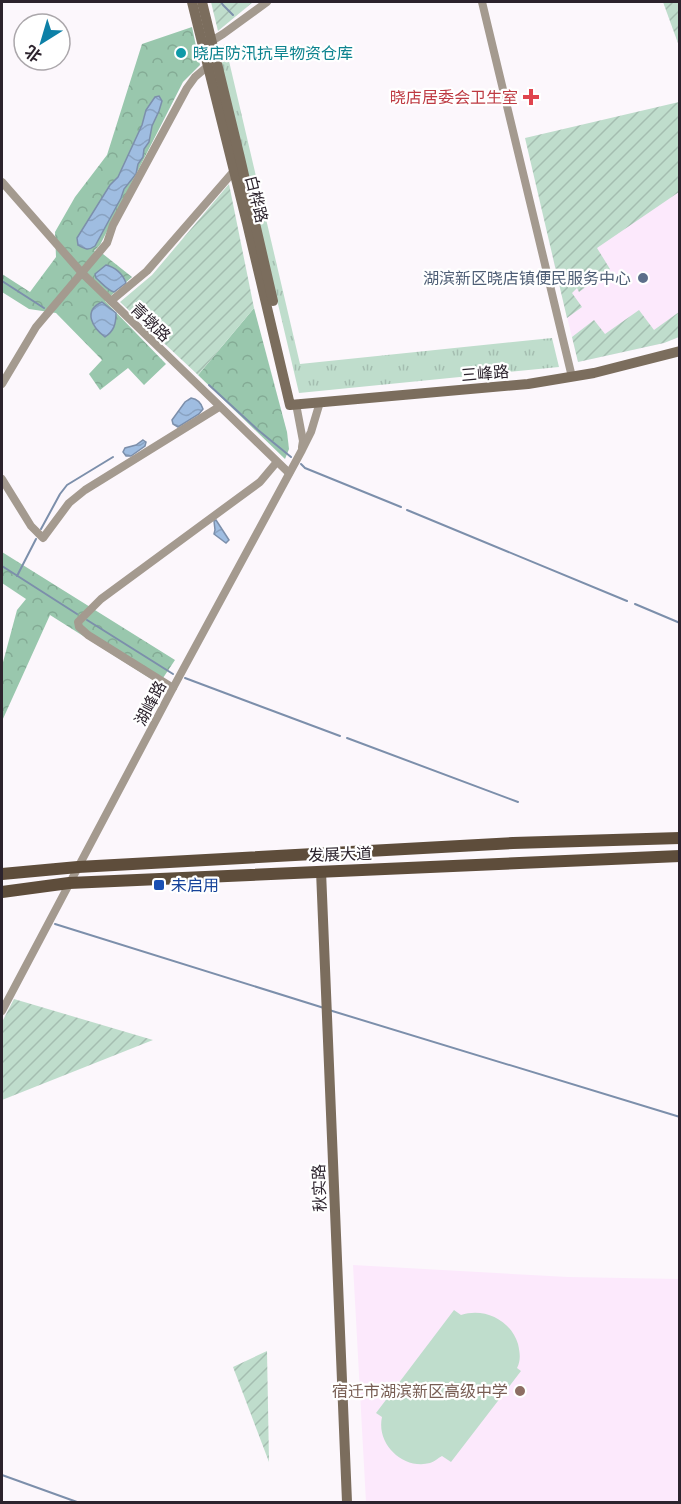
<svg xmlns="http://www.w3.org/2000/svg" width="681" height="1504" viewBox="0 0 681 1504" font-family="'Space Grotesk','Noto Sans SC',sans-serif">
	<defs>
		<pattern id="grass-tufts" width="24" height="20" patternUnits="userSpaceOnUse" patternTransform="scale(1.5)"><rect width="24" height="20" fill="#bfddcc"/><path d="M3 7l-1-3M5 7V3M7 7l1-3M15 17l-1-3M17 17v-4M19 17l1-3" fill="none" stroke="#a4bdb0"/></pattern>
		<pattern id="forest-crowns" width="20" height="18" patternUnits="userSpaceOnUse" patternTransform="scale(1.5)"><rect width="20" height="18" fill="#99c7ad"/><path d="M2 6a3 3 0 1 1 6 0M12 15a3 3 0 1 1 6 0" fill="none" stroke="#84ab95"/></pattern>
		<pattern id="garden-furrows" width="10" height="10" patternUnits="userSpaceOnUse" patternTransform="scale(1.5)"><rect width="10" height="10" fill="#bfddcc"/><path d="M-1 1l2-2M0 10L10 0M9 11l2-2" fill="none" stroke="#a4bdb0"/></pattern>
		<pattern id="water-waves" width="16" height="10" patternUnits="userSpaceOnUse" patternTransform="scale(1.5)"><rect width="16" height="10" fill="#9fbde1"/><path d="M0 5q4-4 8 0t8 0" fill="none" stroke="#89a2c1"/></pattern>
	</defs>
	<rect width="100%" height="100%" fill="#fcf7fc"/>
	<!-- built -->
	<g fill="#fce9fc">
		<polygon points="679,175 679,337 664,343 578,362 552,255"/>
		<polygon points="353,1265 568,1277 679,1279 679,1502 366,1502"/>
	</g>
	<!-- grass -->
	<polygon fill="url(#grass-tufts)" points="225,44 300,364 552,338 559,367 299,393 218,50"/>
	<!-- forest -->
	<g fill="url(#forest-crowns)">
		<polygon points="192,27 200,65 183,82 100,245 94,251 103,254 132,277 105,301 166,364 144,385 128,368 100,390 89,374 102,360 56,313 29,309 2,292 2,274 30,292 56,257 55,232 75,197 107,155 142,44"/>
		<polygon points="254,308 287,432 289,449 285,459 198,375"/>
		<polygon points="2,552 175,660 159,684 50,615 2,721 2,666 17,610 26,599 2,583"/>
	</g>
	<!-- garden -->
	<g fill="url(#garden-furrows)">
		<polygon points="211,2 253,2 218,31"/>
		<polygon points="663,2 679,2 679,46"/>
		<polygon points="679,102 679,192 597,248 610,269 579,292 577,288 572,293 582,307 567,318 525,138"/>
		<polygon points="229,184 254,308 198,375 120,302 152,275"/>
		<polygon points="639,310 654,330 679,312 679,337 664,343 578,362 572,337 594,320 605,334"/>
		<polygon points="14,999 153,1040 2,1100 2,1022"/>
		<polygon points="267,1351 269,1462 233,1367"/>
	</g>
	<!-- pitch -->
	<path fill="#bfddcc" d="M454 1310 461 1315C484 1307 511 1320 518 1344 520 1353 521 1360 517 1368L521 1371 451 1462 442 1456C438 1458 434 1462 430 1463 403 1470 376 1444 382 1417L376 1413Z"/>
	<!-- water -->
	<g fill="url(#water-waves)" stroke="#7c8fab" stroke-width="1.5">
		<path d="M159 96 162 101 159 111 152 126 149 142 144 149 143 157 138 164 136 174 124 189 121 198 95 246C88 251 85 249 78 245L77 238 110 185 118 177 142 125 146 110 155 97Z"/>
		<path d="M106 265C115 267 123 274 126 283L114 292C107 290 102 283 96 278L95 274Z"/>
		<path d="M102 302 116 313C116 324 114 331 105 337 93 328 82 311 102 302Z"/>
		<path d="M191 398C197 399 201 402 203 409L199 414 178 427 173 424 172 420 185 402Z"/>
		<polygon points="143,440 146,442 145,446 131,456 126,456 123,452 125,448 136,445"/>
		<polygon points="216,520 229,540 226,543 214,534 215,530 214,521"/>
	</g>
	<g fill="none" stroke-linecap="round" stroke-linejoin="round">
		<!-- stream -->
		<g stroke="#7c8fab" stroke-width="2">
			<polyline points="221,2 223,5 233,15"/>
			<polyline points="2,281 44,308"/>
			<polyline points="209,385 258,430 291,457"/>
			<polyline points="301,464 305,468 401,507"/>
			<polyline points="407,510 627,601"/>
			<polyline points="41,529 60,494 67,485 113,457"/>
			<polyline points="2,566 77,614"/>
			<polyline points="17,576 36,539"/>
			<polyline points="635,604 680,623"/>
			<polyline points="87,620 173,674"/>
			<polyline points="185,678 340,736"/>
			<polyline points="347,738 518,802"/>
			<polyline points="55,924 324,1008"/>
			<polyline points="329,1010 680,1117"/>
			<polyline points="2,1475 77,1502"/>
		</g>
		<!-- street -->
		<g stroke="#a49a8f" stroke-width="8">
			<polyline points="482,2 572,377"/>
			<polyline points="210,42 223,34 267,2"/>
			<polyline points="2,182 82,273 289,473"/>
			<polyline points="111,301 147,271 234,171"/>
			<polyline points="2,384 36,327 107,243 113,225 187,88 195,77 208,66"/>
			<polyline points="296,404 303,441 302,447"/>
			<polyline points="2,479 31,526 43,538 69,503 85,490 219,407"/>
			<polyline points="173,688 88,635 79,627 78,622 101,599 260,482 276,463"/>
			<polyline points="2,1011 173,688 302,450 311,432 320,402"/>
		</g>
		<!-- secondary -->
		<g stroke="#7b6d5d" stroke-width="10">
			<polyline points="192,2 247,223 290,405 528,384 594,373 680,351"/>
			<polyline points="202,2 240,158 273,301"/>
			<polyline points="321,871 347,1502"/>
		</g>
		<!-- primary -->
		<g stroke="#5e4d3b" stroke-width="12">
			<polyline points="2,874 78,867 513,843 680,838"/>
			<polyline points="2,892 69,883 680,856"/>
		</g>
	</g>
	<!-- markers -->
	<circle fill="#0f9aa8" stroke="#fff" stroke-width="2" cx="181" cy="53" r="6"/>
	<path fill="#e0444e" stroke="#fff" stroke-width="2" d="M528 88h6v6h6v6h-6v6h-6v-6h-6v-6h6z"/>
	<circle fill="#5c6f8a" stroke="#fff" stroke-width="2" cx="643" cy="278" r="6"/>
	<rect fill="#1a4fb4" stroke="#fff" stroke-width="2" x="153" y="879" width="12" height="12" rx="3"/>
	<circle fill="#8d6e63" stroke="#fff" stroke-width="2" cx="520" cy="1391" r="6"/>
	<g text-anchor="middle" stroke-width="4.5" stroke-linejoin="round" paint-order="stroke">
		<!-- culture labels -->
		<g font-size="16" fill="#0d838f" stroke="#fff" text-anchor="start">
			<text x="193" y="59">晓店防汛抗旱物资仓库</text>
		</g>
		<!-- health labels -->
		<g font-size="16" fill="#be3a42" stroke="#fff" text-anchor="end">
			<text x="518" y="103">晓店居委会卫生室</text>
		</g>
		<!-- street labels -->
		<g font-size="16" fill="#2c232d" stroke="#fff">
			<text transform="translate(257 199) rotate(76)" y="6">白桦路</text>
			<text transform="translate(151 322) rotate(44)" y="6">青墩路</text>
			<text transform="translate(485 373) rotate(-5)" y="6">三峰路</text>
			<text transform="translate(150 703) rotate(-62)" y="6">湖峰路</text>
			<text transform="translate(340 854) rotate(-2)" y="6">发展大道</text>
			<text transform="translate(319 1188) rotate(-92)" y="6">秋实路</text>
		</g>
		<!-- service labels -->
		<g font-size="16" fill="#4e5e75" stroke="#fff" text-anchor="end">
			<text x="631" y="284">湖滨新区晓店镇便民服务中心</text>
		</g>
		<!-- transit labels -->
		<g font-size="16" fill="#164399" stroke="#fff" text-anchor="start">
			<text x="171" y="891">未启用</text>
		</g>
		<!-- education labels -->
		<g font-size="16" fill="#785e54" stroke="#fff" text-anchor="end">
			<text x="508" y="1397">宿迁市湖滨新区高级中学</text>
		</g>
	</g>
	<!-- border -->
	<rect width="681" height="1504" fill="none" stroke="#2c232d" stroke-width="6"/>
	<!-- north arrow -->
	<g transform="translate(42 42) rotate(217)"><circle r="28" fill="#ffffff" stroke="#aba7ab" stroke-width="1.5"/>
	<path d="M0-4.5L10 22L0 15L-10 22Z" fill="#0d80a7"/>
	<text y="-9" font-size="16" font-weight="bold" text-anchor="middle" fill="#2c232d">北</text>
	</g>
</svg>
